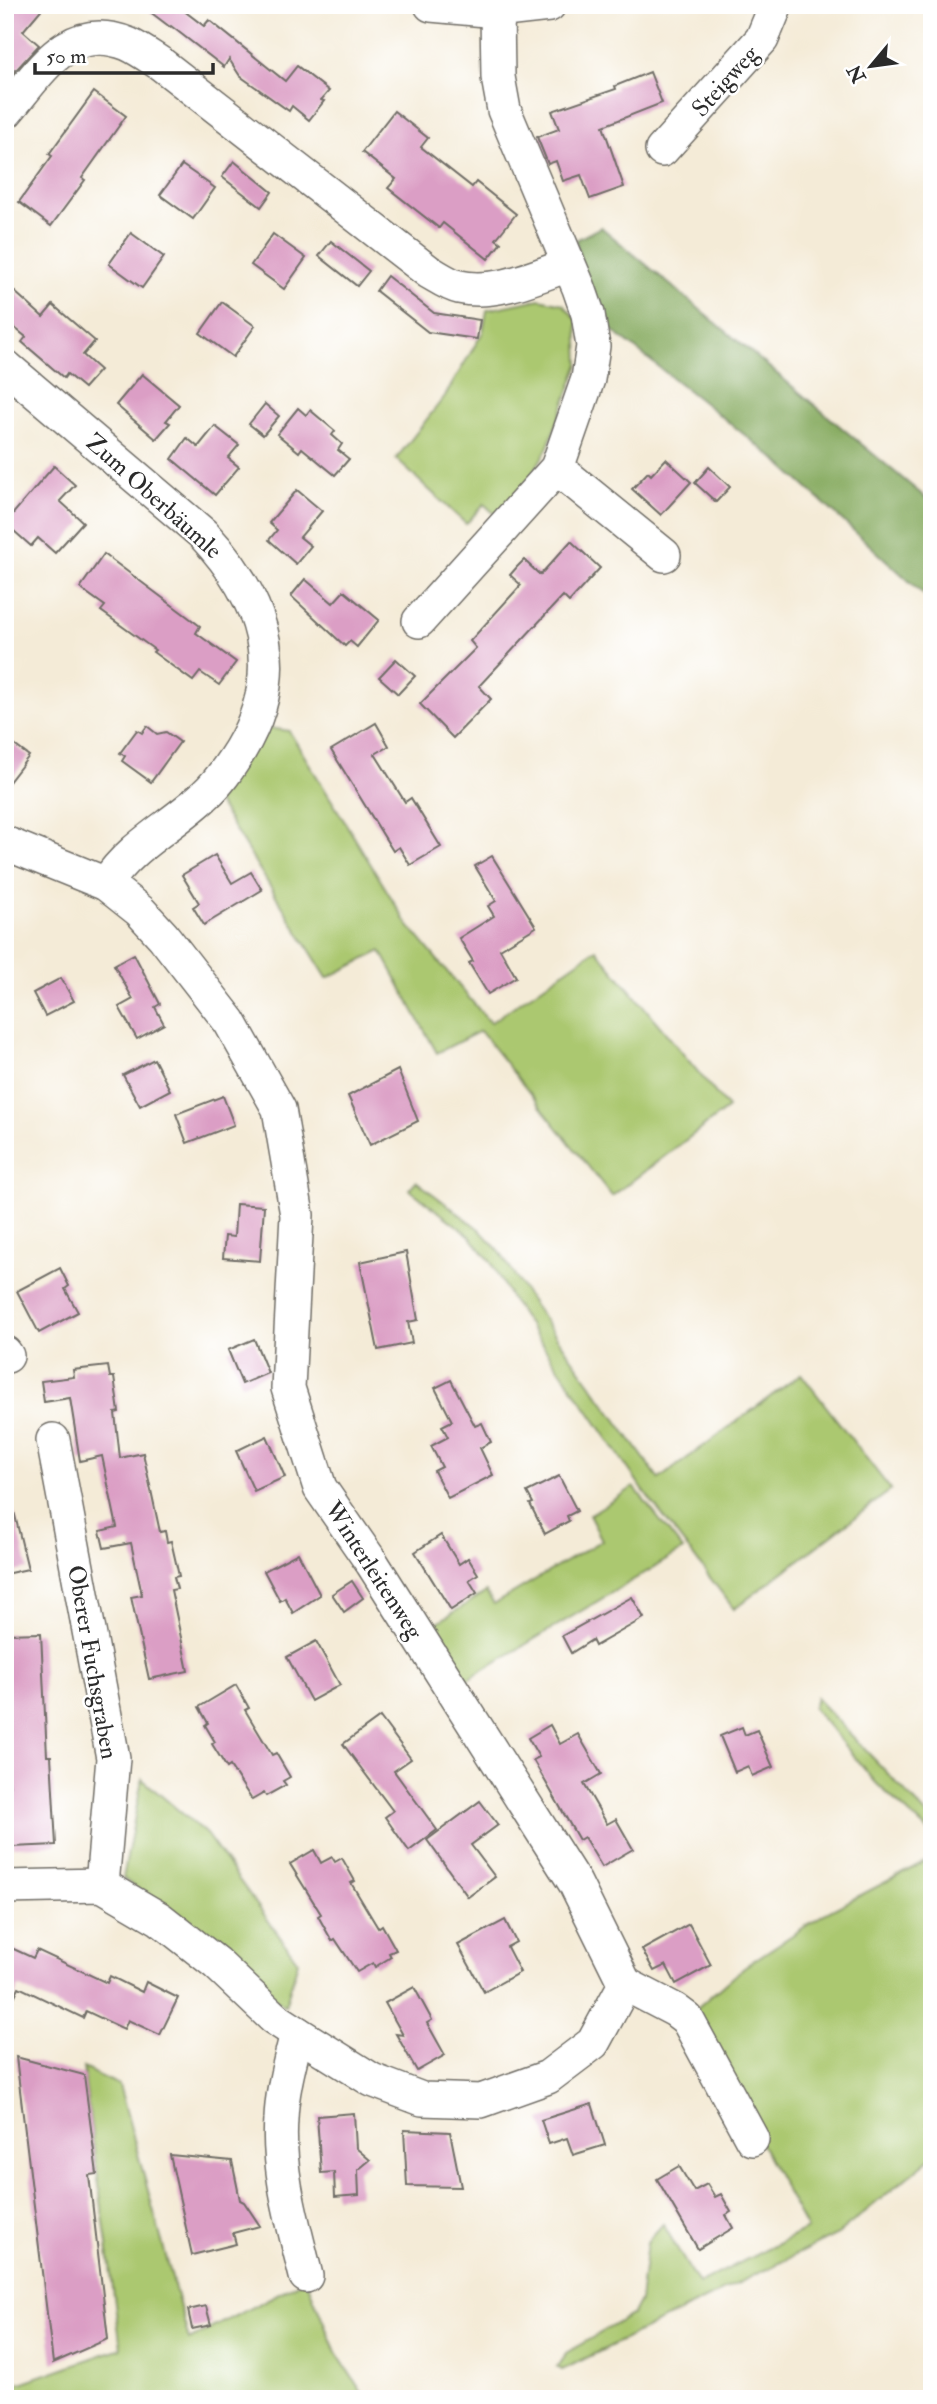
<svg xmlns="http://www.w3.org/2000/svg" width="937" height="2404" viewBox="0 0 937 2404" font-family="'IM FELL Double Pica',serif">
	<rect width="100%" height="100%" fill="#fff"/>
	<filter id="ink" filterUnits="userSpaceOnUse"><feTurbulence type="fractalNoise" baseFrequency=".0143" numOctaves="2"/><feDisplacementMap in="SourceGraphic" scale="14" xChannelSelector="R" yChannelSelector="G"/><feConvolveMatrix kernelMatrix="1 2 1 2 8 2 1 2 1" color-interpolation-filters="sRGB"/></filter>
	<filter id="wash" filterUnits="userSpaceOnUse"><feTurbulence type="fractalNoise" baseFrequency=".00686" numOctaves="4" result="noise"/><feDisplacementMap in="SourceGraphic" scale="28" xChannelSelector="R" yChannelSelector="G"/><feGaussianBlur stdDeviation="1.57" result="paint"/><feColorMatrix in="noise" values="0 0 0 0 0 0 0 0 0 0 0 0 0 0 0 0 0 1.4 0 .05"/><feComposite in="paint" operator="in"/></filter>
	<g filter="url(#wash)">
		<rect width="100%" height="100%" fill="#f4ebd7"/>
		<!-- green -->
		<g fill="#abc870" stroke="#6b7a4e" stroke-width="2">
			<polygon points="540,299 563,304 577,320 579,364 547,449 526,485 499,518 484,504 466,524 396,459 445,396 483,332 487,310"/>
			<polygon points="264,727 289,731 408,925 490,1023 596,949 728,1108 612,1196 480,1031 437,1053 381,951 327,978 215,798"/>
			<polygon points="416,1181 479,1229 500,1252 528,1297 659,1479 801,1374 891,1490 734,1609 643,1490 511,1299 491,1262 469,1235 409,1189"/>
			<polygon points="634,1487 683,1550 463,1682 430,1627 486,1592 494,1604 602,1540 589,1515"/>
			<polygon points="816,1698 932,1820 932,1835 876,1783 813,1708"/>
			<polygon points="142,1779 206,1834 298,1962 285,2006 123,1878"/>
			<polygon points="932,1858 932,2157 838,2234 562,2370 557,2367 566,2353 633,2314 640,2301 647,2242 663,2224 698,2284 807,2229 690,2014 744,1967 824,1914"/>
			<polygon points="83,2068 119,2085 189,2340 306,2279 336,2352 366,2399 13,2399 9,2387 121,2348"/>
		</g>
		<!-- forest -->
		<polygon fill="#88ac62" stroke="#5a6c46" stroke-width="2" points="601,227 932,503 932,602 774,458 590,313 576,240"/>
		<g id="blocks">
			<!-- building -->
			<g fill="#db9ec5">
				<polygon points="5,5 45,5 23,31 39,45 5,82"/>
				<polygon points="141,5 186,5 183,10 204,26 209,20 285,81 297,66 329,91 321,100 324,101 309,120 292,106 289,111 240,76 229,59 224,67 171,26 170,27"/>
				<polygon points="650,72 662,103 603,126 624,187 590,199 581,175 563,181 556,161 548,164 537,137 559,129 552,111 616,89 615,86"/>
				<polygon points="94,92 126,116 82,178 85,180 51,226 19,202 52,156 49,154"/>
				<polygon points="394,111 428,138 421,147 472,187 476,182 516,214 496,239 501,243 488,259 443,223 439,228 388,188 396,179 362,152"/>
				<polygon points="234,161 272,192 261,207 222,177"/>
				<polygon points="182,165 215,188 193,219 160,195"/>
				<polygon points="131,233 164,257 142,288 109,264"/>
				<polygon points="273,234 306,258 284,289 251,265"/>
				<polygon points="331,241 369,271 357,286 319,256"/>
				<polygon points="387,276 434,313 480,320 477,339 428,332 376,291"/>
				<polygon points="5,283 43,317 53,305 95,341 83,355 100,370 84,388 67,374 64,378 22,342 26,337 5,320"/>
				<polygon points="222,302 255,326 233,357 200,333"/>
				<polygon points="142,374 179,405 166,421 170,423 156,439 116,405"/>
				<polygon points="265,404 279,416 263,435 249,424"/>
				<polygon points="298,408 306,415 310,410 335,431 332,435 342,444 338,450 349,459 335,475 302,448 299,452 277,434"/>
				<polygon points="215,426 239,445 228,458 239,467 215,495 172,459 187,438 198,447"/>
				<polygon points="666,459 691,482 661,515 632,489 648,472 651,475"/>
				<polygon points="54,466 75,485 60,501 83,522 55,553 38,538 31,546 5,523"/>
				<polygon points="709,467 730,487 716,502 695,483"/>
				<polygon points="297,490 322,511 300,537 311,546 296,564 269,540 277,530 269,523"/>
				<polygon points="571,541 600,568 569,602 563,596 479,686 491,699 453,738 420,704 476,648 470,641 521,585 510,575 517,567 524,560 540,575"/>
				<polygon points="104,554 200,626 196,633 236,662 219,685 200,672 193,681 153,652 155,650 101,611 105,606 80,588"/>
				<polygon points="305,579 333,603 344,591 379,620 357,647 350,641 345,646 291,596"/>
				<polygon points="396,659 415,676 398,694 379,677"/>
				<polygon points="376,723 389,746 375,754 405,802 411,798 441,847 410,865 399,847 393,851 331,750"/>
				<polygon points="147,726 157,734 166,732 180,742 151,782 122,761 125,756 120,753 137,730 142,733"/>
				<polygon points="5,738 29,756 5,787"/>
				<polygon points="215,855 232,883 251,872 262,890 204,925 193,907 199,903 182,875"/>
				<polygon points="492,856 536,927 500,949 516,977 488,994 469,963 473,961 459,938 494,916 488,906 496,901 475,866"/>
				<polygon points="134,954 160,1004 155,1007 164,1024 137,1039 119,1007 133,999 114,965"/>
				<polygon points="61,978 74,1001 45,1016 33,993"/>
				<polygon points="154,1059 170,1090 140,1106 123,1075"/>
				<polygon points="398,1070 418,1121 370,1145 348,1096"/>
				<polygon points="223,1096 234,1125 187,1143 176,1114"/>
				<polygon points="236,1204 264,1206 260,1261 223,1258 225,1236 234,1237"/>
				<polygon points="406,1252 418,1320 408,1322 412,1343 378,1350 360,1262"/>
				<polygon points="60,1268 69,1286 65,1289 78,1312 39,1333 17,1291"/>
				<polygon points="254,1339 268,1373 242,1384 228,1350"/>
				<polygon points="108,1366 110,1377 114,1377 119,1412 115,1413 120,1458 143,1453 160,1532 165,1531 167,1542 171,1541 179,1576 174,1577 177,1589 171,1590 188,1671 149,1679 131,1597 142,1595 131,1543 104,1548 100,1531 117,1527 102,1456 80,1461 70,1398 44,1402 41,1381 74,1377 73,1370"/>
				<polygon points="451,1380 475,1426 482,1423 491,1442 480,1448 493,1475 448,1498 434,1471 442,1467 431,1446 448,1437 442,1426 452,1421 435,1388"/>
				<polygon points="267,1436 285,1477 254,1491 236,1451"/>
				<polygon points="559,1476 577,1511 567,1516 569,1521 545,1534 530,1504 533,1503 527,1492"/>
				<polygon points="13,1507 28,1569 5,1574 5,1508"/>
				<polygon points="441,1535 459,1564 468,1558 478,1574 469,1580 477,1593 451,1610 415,1552"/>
				<polygon points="298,1553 320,1595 293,1613 285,1598 280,1601 264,1571"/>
				<polygon points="352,1581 363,1598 344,1612 332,1594"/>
				<polygon points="632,1597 644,1618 595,1646 592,1640 571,1653 562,1636"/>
				<polygon points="41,1633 47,1756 51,1756 56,1845 13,1847 5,1714 5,1634"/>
				<polygon points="316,1641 340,1685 311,1701 287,1657"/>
				<polygon points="236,1685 249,1708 245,1710 272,1755 276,1753 290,1777 283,1781 286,1785 266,1796 264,1793 252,1800 230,1766 227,1768 212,1744 215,1742 205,1725 208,1723 199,1707"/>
				<polygon points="380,1717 411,1759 394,1771 437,1830 409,1851 385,1817 393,1811 343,1744"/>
				<polygon points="550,1725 560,1744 578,1734 601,1774 584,1784 607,1824 616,1819 633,1849 602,1867 584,1837 579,1840 533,1760 539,1757 528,1738"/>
				<polygon points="742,1727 745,1735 757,1730 773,1767 752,1776 748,1766 735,1772 720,1736"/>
				<polygon points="480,1801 498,1825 471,1845 495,1877 468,1897 427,1840"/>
				<polygon points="314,1850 321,1863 332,1857 335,1862 342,1858 355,1881 351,1883 378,1928 382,1925 396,1950 389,1953 391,1957 375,1967 373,1963 357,1972 335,1939 332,1941 318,1916 321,1914 290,1864"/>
				<polygon points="505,1920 516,1942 507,1947 520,1972 484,1992 458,1945"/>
				<polygon points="689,1924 711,1965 676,1984 666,1965 654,1971 642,1950"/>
				<polygon points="5,1945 33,1958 37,1950 107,1983 110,1976 142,1992 146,1982 178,1998 160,2035 128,2020 124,2029 86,2011 83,2018 19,1987 10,2006 5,1969"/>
				<polygon points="414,1987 432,2020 427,2023 445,2055 417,2071 396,2034 403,2035 385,2003"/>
				<polygon points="16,2057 84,2075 97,2174 89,2175 108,2339 53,2363"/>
				<polygon points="592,2104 605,2145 573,2155 567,2138 549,2144 541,2120"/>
				<polygon points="354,2113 356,2148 370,2160 358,2170 359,2195 335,2197 334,2172 321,2173 317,2116"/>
				<polygon points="404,2130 450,2132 461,2187 407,2186"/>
				<polygon points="170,2155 232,2161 240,2200 244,2202 260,2226 233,2233 236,2244 192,2255"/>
				<polygon points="679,2166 694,2191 707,2184 715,2197 721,2194 731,2212 726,2215 733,2228 698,2249 657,2179"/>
				<polygon points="206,2306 211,2325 192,2329 188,2310"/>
			</g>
		</g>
	</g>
	<g filter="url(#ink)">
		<use href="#blocks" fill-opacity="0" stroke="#716e67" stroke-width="2"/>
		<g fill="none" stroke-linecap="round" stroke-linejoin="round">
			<defs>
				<g id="minor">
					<polyline points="431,5 497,11 549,5"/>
					<path d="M5 113C40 73 67 20 128 44 139 49 150 57 161 64L429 272C438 277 449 285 459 287 495 295 534 277 568 265"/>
					<polyline points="662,150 762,39 776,5"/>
					<path d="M5 366 203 534C264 599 288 670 240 750 230 766 219 783 204 796 172 826 130 846 106 884"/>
					<polyline points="557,468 664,555"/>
					<polyline points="419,621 557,468 588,379 593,346 588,314 579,288 504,110 498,77 497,11"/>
					<polyline points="5,843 106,884 140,911 163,936 230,1022 279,1109 297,1215 288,1388 320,1488 372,1563 575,1883 625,1984 593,2043 548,2077 481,2101 422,2099 372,2080 297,2033 274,2018 216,1963 160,1919 102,1885 5,1887"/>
					<polyline points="5,1353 7,1356"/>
					<polyline points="53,1440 113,1758 102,1885"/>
					<polyline points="625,1984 675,2010 687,2019 752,2139"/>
					<path d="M297 2033C290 2062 282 2090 281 2119 277 2172 294 2226 306 2276"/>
				</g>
			</defs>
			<!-- minor casing -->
			<use href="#minor" stroke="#716e67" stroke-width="36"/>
			<!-- minor -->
			<use href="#minor" stroke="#fff" stroke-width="33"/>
		</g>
	</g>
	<g text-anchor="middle" stroke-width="5" stroke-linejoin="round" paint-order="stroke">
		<!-- street labels -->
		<g font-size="24" fill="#2b2b2b" stroke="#fff">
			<text transform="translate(725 81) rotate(-48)" y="8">Steigweg</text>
			<text transform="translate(154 496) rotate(42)" y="8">Zum Oberbäumle</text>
			<text transform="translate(374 1570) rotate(57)" y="8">Winterleitenweg</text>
			<text transform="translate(93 1662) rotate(80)" y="8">Oberer Fuchsgraben</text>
		</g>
	</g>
	<!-- margin -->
	<rect width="937" height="2404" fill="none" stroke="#fff" stroke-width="28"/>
	<!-- north arrow -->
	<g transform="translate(871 66) rotate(241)" stroke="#ffffff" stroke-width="5" paint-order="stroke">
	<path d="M0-5L12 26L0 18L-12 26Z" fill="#2b2b2b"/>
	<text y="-10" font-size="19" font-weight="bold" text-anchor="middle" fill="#2b2b2b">N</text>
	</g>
	<!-- scale -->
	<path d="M35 63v10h178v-10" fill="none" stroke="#2b2b2b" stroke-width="3.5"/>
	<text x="46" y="63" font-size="21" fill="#2b2b2b" stroke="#ffffff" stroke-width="5" paint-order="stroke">50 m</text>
</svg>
